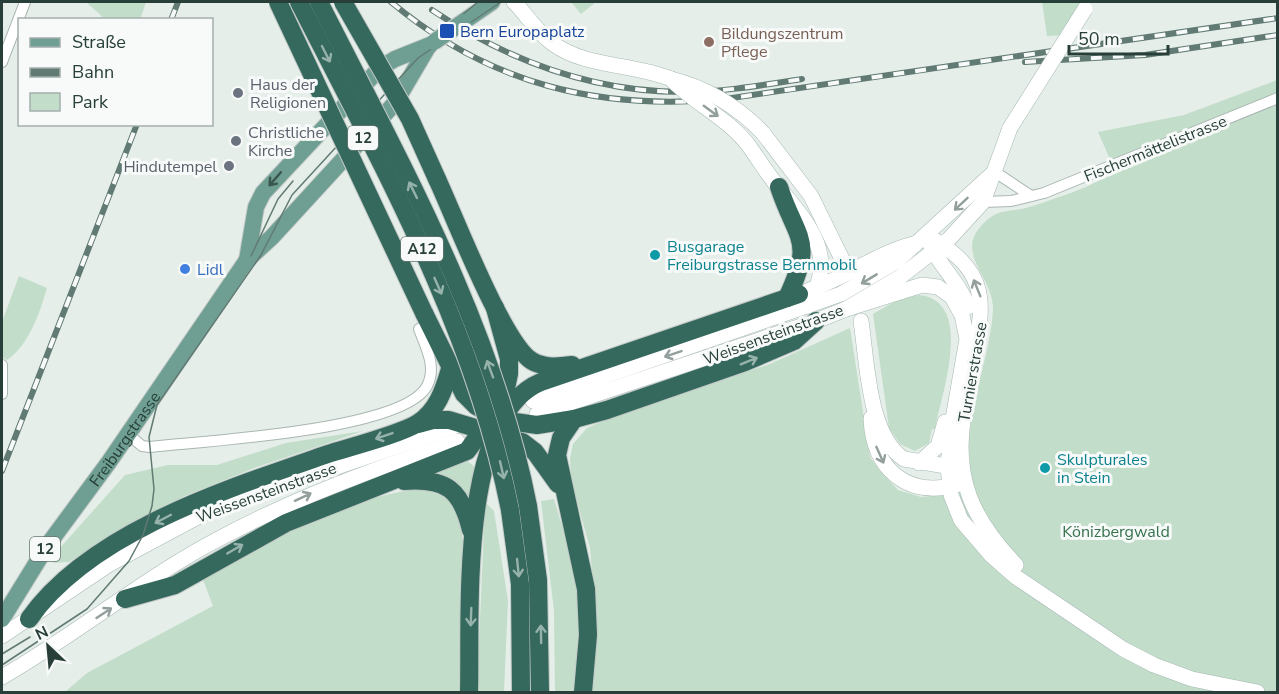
<svg xmlns="http://www.w3.org/2000/svg" width="1279" height="694" viewBox="0 0 1279 694" font-family="'Nunito Sans',sans-serif">
	<rect width="100%" height="100%" fill="#e6eeea"/>
	<!-- green -->
	<g fill="#c2ddc9">
		<polygon points="86,2 146,2 140,20 105,19"/>
		<polygon points="571,2 596,2 581,14"/>
		<polygon points="1042,2 1090,2 1067,35 1047,36"/>
		<path d="M1277 80V692H591L595 606 590 548 571 480 570 458 573 444 587 428 616 415 770 364 850 328 870 457 880 471 898 490 921 497 941 495 950 491 970 464C964 412 990 361 993 310 994 277 955 255 981 226 998 208 1005 213 1026 208 1033 206 1048 201 1056 198 1077 192 1096 182 1116 173L1098 132 1184 115Z"/>
		<path d="M19 276 47 288C40 312 29 345 7 360L2 357V322Z"/>
		<path d="M919 295C975 301 942 393 935 429H932L929 443 915 451 900 444 889 428 873 314 899 299Z"/>
		<polygon points="363,431 254,468 185,496 109,536 69,562 53,563 59,549 125,475 168,465 217,465 286,443"/>
		<polygon points="466,460 476,468 471,501 433,473"/>
		<polygon points="431,485 458,506 465,554 460,692 65,692 87,673 213,606 202,577 275,537 359,501"/>
		<polygon points="554,499 568,546 580,606 576,692 555,692 554,611 541,501"/>
		<polygon points="485,502 494,511 508,601 504,692 477,692"/>
	</g>
	<g fill="none" stroke-linecap="round" stroke-linejoin="round">
		<defs>
			<g id="minor">
				<polyline points="2,62 25,2"/>
				<polyline points="995,172 1031,196"/>
				<polyline points="983,202 1011,201 1044,193 1278,98"/>
				<polyline points="2,365 2,394"/>
				<path d="M128 434 142 446 150 447C201 441 403 431 427 386 437 367 426 348 419 329"/>
			</g>
			<g id="secondary">
				<path d="M514 2C527 15 536 31 552 43 586 68 632 63 671 79"/>
				<polyline points="763,133 811,196 843,261"/>
				<path d="M749 146C759 160 768 175 779 188 811 226 838 257 808 306"/>
				<path d="M934 240C993 274 983 309 972 367"/>
				<path d="M930 244C940 267 960 283 968 307"/>
				<path d="M809 290C845 278 876 254 913 244"/>
				<polyline points="846,309 922,285 938,287 952,297 962,315 967,339 951,430 948,467 951,495 961,520 991,555 1016,577 1123,649 1154,665 1192,679 1257,692"/>
				<path d="M861 321C867 360 868 436 904 459L958 468"/>
				<polyline points="533,401 841,294 897,261 991,175"/>
				<polyline points="537,414 816,321 846,309 900,277 949,239 983,202 1010,128"/>
				<path d="M964 414C953 478 972 519 1016 565"/>
				<path d="M871 418C873 470 908 499 959 484"/>
				<polyline points="919,463 938,446 945,422"/>
				<polyline points="2,636 108,565 209,511 453,427"/>
				<path d="M2 677C73 636 138 583 209 544 289 500 371 470 457 441"/>
			</g>
			<g id="primary">
				<polyline points="463,22 492,2"/>
				<polyline points="247,260 256,207 263,193 380,68 395,59 430,45"/>
				<path id="s1" d="M2 619 47 546 109 462 247 260 272 237 395 103 428 47"/>
			</g>
			<g id="motorway">
				<path d="M437 179C454 215 503 344 532 361 544 368 558 367 572 365"/>
				<path d="M779 187C797 241 815 239 787 298"/>
				<polyline points="424,313 464,394 476,406 501,420 537,425 574,419 607,410 745,362 794,341 816,321"/>
				<polyline points="574,419 561,438 557,455 586,589 588,635 583,692"/>
				<polyline points="418,424 433,420 449,420 522,442 535,452 558,484"/>
				<path d="M404 481C446 478 461 489 471 530"/>
				<polyline points="528,506 538,580 540,692"/>
				<polyline points="510,510 520,584 521,692"/>
				<polyline points="125,599 175,585 286,523 467,451 493,416 505,393 509,374 509,359 495,308"/>
				<path d="M29 619C91 531 230 488 328 454 350 447 401 434 418 423 437 411 444 390 450 369"/>
				<path d="M469 692C471 616 458 416 541 382L799 294"/>
			</g>
		</defs>
		<!-- minor casing -->
		<use href="#minor" stroke="#a9b6b1" stroke-width="12"/>
		<!-- secondary casing -->
		<use href="#secondary" stroke="#a6b9b2" stroke-width="16"/>
		<!-- primary casing -->
		<use href="#primary" stroke="#c3c9c7" stroke-width="18"/>
		<!-- motorway casing -->
		<use href="#motorway" stroke="#c3c9c7" stroke-width="20"/>
		<!-- minor -->
		<use href="#minor" stroke="#fff" stroke-width="10"/>
		<!-- secondary -->
		<use href="#secondary" stroke="#fff" stroke-width="15"/>
		<!-- primary -->
		<use href="#primary" stroke="#6f9f92" stroke-width="16"/>
		<!-- motorway -->
		<use href="#motorway" stroke="#35695d" stroke-width="18"/>
		<!-- tram -->
		<g stroke="#617a73" stroke-width="1.5">
			<polyline points="446,28 478,2"/>
			<polyline points="251,256 278,199 293,181"/>
			<polyline points="2,654 30,637"/>
			<polyline points="2,665 87,609 129,561 143,535 152,506 154,489 149,437 157,405 261,255 292,195 418,58 501,2"/>
		</g>
		<defs>
			<g id="rail">
				<path d="M391 2C489 84 599 111 725 99L1278 18"/>
				<path d="M432 10C507 60 592 92 684 92 724 92 763 85 802 79"/>
				<polyline points="171,20 178,2"/>
				<polyline points="1025,62 1145,55 1278,35"/>
				<polyline points="2,471 137,124"/>
			</g>
		</defs>
		<!-- rail casing -->
		<use href="#rail" stroke="#617a73" stroke-width="6"/>
		<!-- rail -->
		<use href="#rail" stroke="#f7faf9" stroke-width="4" stroke-dasharray="11" stroke-linecap="butt"/>
		<defs>
			<g id="secondary-bridge">
				<path d="M671 79C707 88 737 106 763 133"/>
				<path d="M671 79C695 104 728 118 749 146"/>
				<polyline points="1010,128 1085,9"/>
			</g>
			<polyline id="primary-bridge" points="434,42 463,22"/>
			<g id="motorway-bridge">
				<polyline points="278,2 424,313"/>
				<path d="M299 2C382 165 474 328 510 510"/>
				<path d="M319 2C401 164 493 327 528 506"/>
				<polyline points="343,2 410,119 437,179"/>
			</g>
		</defs>
		<!-- secondary-bridge casing -->
		<use href="#secondary-bridge" stroke="#a6b9b2" stroke-width="16" stroke-linecap="butt"/>
		<!-- primary-bridge casing -->
		<use href="#primary-bridge" stroke="#c3c9c7" stroke-width="18" stroke-linecap="butt"/>
		<!-- motorway-bridge casing -->
		<use href="#motorway-bridge" stroke="#c3c9c7" stroke-width="20" stroke-linecap="butt"/>
		<!-- secondary-bridge -->
		<use href="#secondary-bridge" stroke="#fff" stroke-width="15"/>
		<!-- primary-bridge -->
		<use href="#primary-bridge" stroke="#6f9f92" stroke-width="16"/>
		<!-- motorway-bridge -->
		<use href="#motorway-bridge" stroke="#35695d" stroke-width="18"/>
	</g>
	<!-- one-way arrows -->
	<defs><path id="oneway-shaft" d="M-6 0H5M1.5-3L5.5 0L1.5 3" fill="none" stroke-width="1.6" stroke-linecap="round" stroke-linejoin="round" transform="scale(1.5)"/></defs>
	<g stroke="#96b2ab">
		<use href="#oneway-shaft" transform="translate(326 54) rotate(63)"/>
		<use href="#oneway-shaft" transform="translate(413 190) rotate(-116)"/>
		<use href="#oneway-shaft" transform="translate(438 286) rotate(66)"/>
		<use href="#oneway-shaft" transform="translate(749 361) rotate(-22)"/>
		<use href="#oneway-shaft" transform="translate(490 369) rotate(-110)"/>
		<use href="#oneway-shaft" transform="translate(384 436) rotate(161)"/>
		<use href="#oneway-shaft" transform="translate(502 470) rotate(77)"/>
		<use href="#oneway-shaft" transform="translate(163 519) rotate(152)"/>
		<use href="#oneway-shaft" transform="translate(235 549) rotate(-30)"/>
		<use href="#oneway-shaft" transform="translate(518 568) rotate(84)"/>
		<use href="#oneway-shaft" transform="translate(471 617) rotate(92)"/>
		<use href="#oneway-shaft" transform="translate(541 634) rotate(-91)"/>
	</g>
	<g stroke="#939f9c">
		<use href="#oneway-shaft" transform="translate(711 111) rotate(36)"/>
		<use href="#oneway-shaft" transform="translate(961 204) rotate(137)"/>
		<use href="#oneway-shaft" transform="translate(869 279) rotate(149)"/>
		<use href="#oneway-shaft" transform="translate(977 288) rotate(-112)"/>
		<use href="#oneway-shaft" transform="translate(673 354) rotate(161)"/>
		<use href="#oneway-shaft" transform="translate(880 455) rotate(66)"/>
		<use href="#oneway-shaft" transform="translate(303 497) rotate(-25)"/>
		<use href="#oneway-shaft" transform="translate(104 613) rotate(-33)"/>
	</g>
	<use stroke="#39574e" href="#oneway-shaft" transform="translate(275 179) rotate(131)"/>
	<!-- markers -->
	<rect fill="#1a4fb4" stroke="#f7faf9" stroke-width="2" x="439" y="23" width="16" height="16" rx="3"/>
	<circle fill="#8d6e63" stroke="#f7faf9" stroke-width="2" cx="709" cy="42" r="6"/>
	<g fill="#6b7280" stroke="#f7faf9" stroke-width="2">
		<circle cx="238" cy="93" r="6"/>
		<circle cx="236" cy="141" r="6"/>
		<circle cx="229" cy="166" r="6"/>
	</g>
	<g fill="#0f9aa8" stroke="#f7faf9" stroke-width="2">
		<circle cx="655" cy="255" r="6"/>
		<circle cx="1045" cy="468" r="6"/>
	</g>
	<circle fill="#3f7fe0" stroke="#f7faf9" stroke-width="2" cx="185" cy="269" r="6"/>
	<g text-anchor="middle" stroke-width="6" stroke-linejoin="round" paint-order="stroke">
		<!-- shield labels -->
		<g fill="#f7faf9" stroke="#657772" stroke-width="1.5">
			<rect x="348" y="126" width="30" height="24" rx="4.5"/>
			<rect x="401" y="237" width="42" height="24" rx="4.5"/>
			<rect x="30" y="537" width="30" height="24" rx="4.5"/>
		</g>
		<g font-size="15" font-weight="bold" fill="#273f38">
			<text x="363" y="143">12</text>
			<text x="422" y="254">A12</text>
			<text x="45" y="554">12</text>
		</g>
		<!-- transit labels -->
		<g font-size="16" fill="#164399" stroke="#f7faf9" text-anchor="start">
			<text x="460" y="37">Bern Europaplatz</text>
		</g>
		<!-- education labels -->
		<g font-size="16" fill="#785e54" stroke="#f7faf9" text-anchor="start">
			<text x="721" y="39">Bildungszentrum<tspan x="721" dy="18">Pflege</tspan></text>
		</g>
		<!-- worship labels -->
		<g font-size="16" fill="#5b616d" stroke="#f7faf9" text-anchor="start">
			<text x="250" y="90">Haus der<tspan x="250" dy="18">Religionen</tspan></text>
			<text x="248" y="138">Christliche<tspan x="248" dy="18">Kirche</tspan></text>
			<text x="217" y="172" text-anchor="end">Hindutempel</text>
		</g>
		<!-- street labels -->
		<g font-size="16" fill="#273f38" stroke="#f7faf9">
			<text transform="translate(1155 148) rotate(-22)" y="6">Fischermättelistrasse</text>
			<text transform="translate(773 334) rotate(-20)" y="6">Weissensteinstrasse</text>
			<text transform="translate(972 372) rotate(-80)" y="6">Turnierstrasse</text>
			<text dy="6" stroke="none"><textPath href="#s1" startOffset="218">Freiburgstrasse</textPath></text>
			<text transform="translate(266 492) rotate(-20)" y="6">Weissensteinstrasse</text>
		</g>
		<!-- culture labels -->
		<g font-size="16" fill="#0d838f" stroke="#f7faf9" text-anchor="start">
			<text x="667" y="252">Busgarage<tspan x="667" dy="18">Freiburgstrasse Bernmobil</tspan></text>
			<text x="1057" y="465">Skulpturales<tspan x="1057" dy="18">in Stein</tspan></text>
		</g>
		<!-- shop labels -->
		<g font-size="16" fill="#366cbe" stroke="#f7faf9" text-anchor="start">
			<text x="197" y="275">Lidl</text>
		</g>
		<!-- park labels -->
		<g font-size="16" fill="#34724c" stroke="#f7faf9">
			<text x="1116" y="537">Könizbergwald</text>
		</g>
	</g>
	<!-- border -->
	<rect width="1279" height="694" fill="none" stroke="#273f38" stroke-width="6"/>
	<!-- legend -->
	<rect x="18" y="18" width="195" height="108" fill="#f7faf9" stroke="#a4afac" stroke-width="1.5"/>
	<rect x="30" y="38" width="30" height="9" fill="#6f9f92" stroke="#a4afac" stroke-width="1.5"/>
	<text x="72" y="48" font-size="18" fill="#273f38">Straße</text>
	<rect x="30" y="68" width="30" height="9" fill="#617a73" stroke="#a4afac" stroke-width="1.5"/>
	<text x="72" y="78" font-size="18" fill="#273f38">Bahn</text>
	<rect x="30" y="93" width="30" height="18" fill="#c2ddc9" stroke="#a4afac" stroke-width="1.5"/>
	<text x="72" y="108" font-size="18" fill="#273f38">Park</text>
	<!-- north arrow -->
	<g transform="translate(48 646) rotate(334)" stroke="#f7faf9" stroke-width="4.5" paint-order="stroke">
	<path d="M0-4.5L10 22L0 15L-10 22Z" fill="#273f38"/>
	<text y="-9" font-size="16" font-weight="bold" text-anchor="middle" fill="#273f38">N</text>
	</g>
	<!-- scale -->
	<path d="M1069 45v9h99v-9" fill="none" stroke="#273f38" stroke-width="3"/>
	<text x="1078" y="45" font-size="18" fill="#273f38" stroke="#f7faf9" stroke-width="4.5" paint-order="stroke">50 m</text>
</svg>
